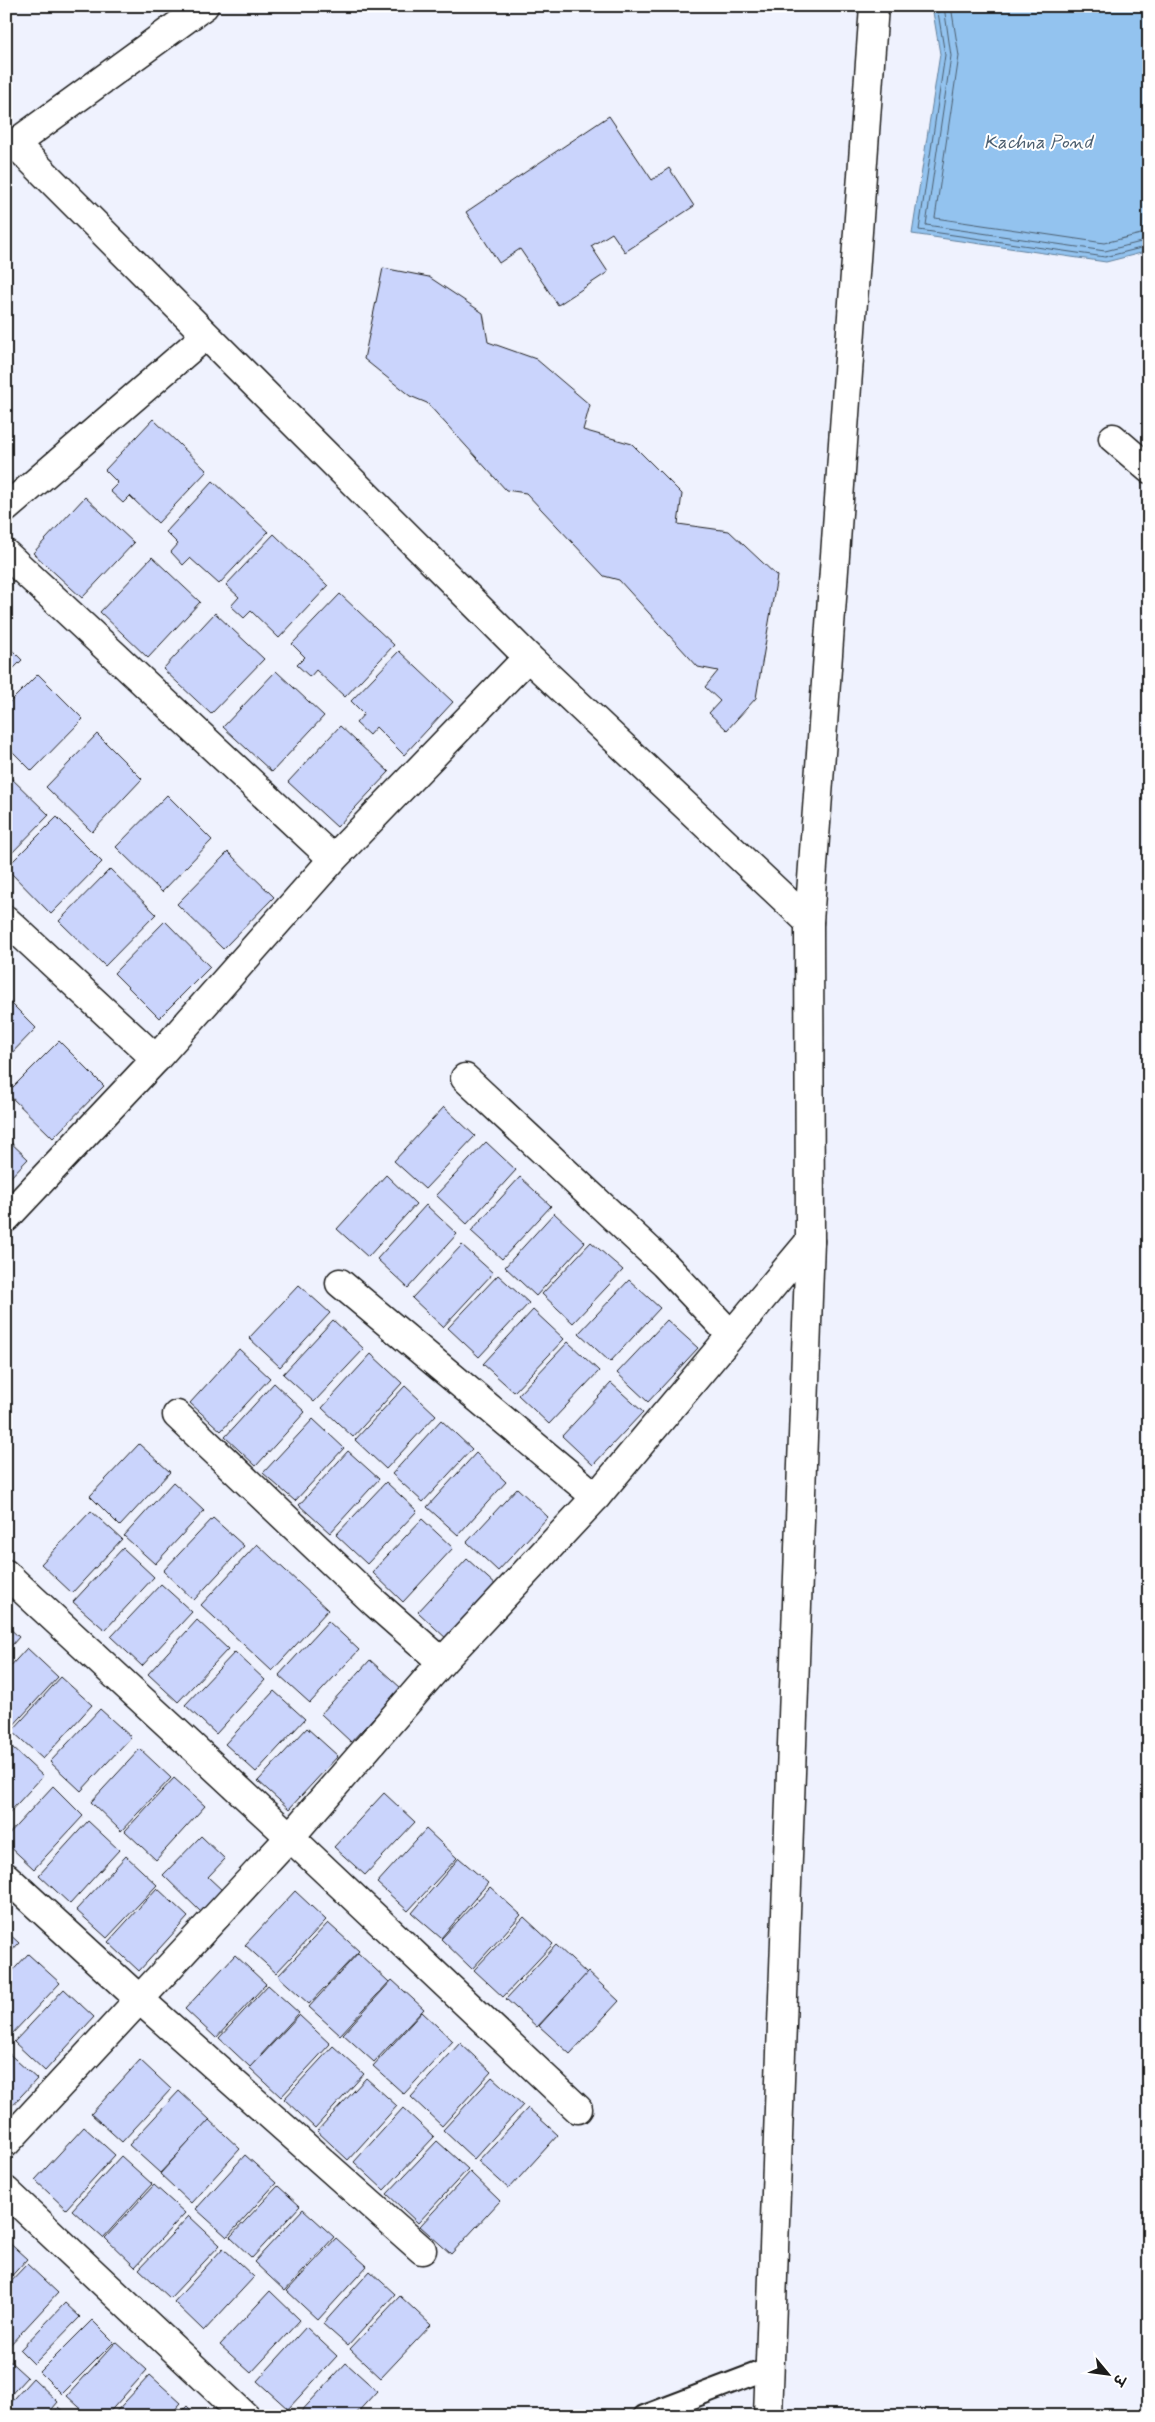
<svg xmlns="http://www.w3.org/2000/svg" width="1155" height="2422" viewBox="0 0 1155 2422" font-family="Mynerve,'Playpen Sans Deva',sans-serif">
	<rect width="100%" height="100%" fill="#eff2fe"/>
	<filter id="ink" filterUnits="userSpaceOnUse"><feTurbulence type="fractalNoise" baseFrequency=".02" numOctaves="2"/><feDisplacementMap in="SourceGraphic" scale="10" xChannelSelector="R" yChannelSelector="G"/><feConvolveMatrix kernelMatrix="1 2 1 2 8 2 1 2 1" color-interpolation-filters="sRGB"/></filter>
	<g filter="url(#ink)">
		<!-- water -->
		<polygon fill="#93c3ef" stroke="#63809b" points="932,6 1149,6 1149,251 1106,262 912,234 940,54"/>
		<g fill="none" stroke-linecap="round" stroke-linejoin="round">
			<!-- shore -->
			<g stroke="#4c5f70" stroke-width="1">
				<polyline points="937,6 945,55 919,230 1105,257 1149,246"/>
				<polyline points="944,6 951,56 926,225 1105,251 1149,240"/>
				<polyline points="951,6 959,56 935,218 1104,243 1149,232"/>
			</g>
		</g>
		<!-- building -->
		<g fill="#cad4fc" stroke="#1c1c1c">
			<polygon points="609,116 652,180 669,168 694,206 625,252 612,233 591,246 608,272 558,305 520,249 499,263 466,212"/>
			<polygon points="383,268 429,277 483,313 488,342 536,359 590,405 583,430 632,444 682,494 678,524 729,531 777,576 756,698 727,730 709,713 720,701 705,687 718,671 698,667 619,580 604,576 526,493 506,490 427,403 410,396 364,359"/>
			<polygon points="153,419 207,471 158,523 130,496 123,503 110,491 118,483 105,470"/>
			<polygon points="213,481 268,532 219,584 190,558 183,565 171,552 178,544 166,532"/>
			<polygon points="85,497 134,543 82,598 33,553"/>
			<polygon points="274,534 328,586 279,638 251,611 244,618 231,606 239,597 226,585"/>
			<polygon points="152,557 200,602 148,658 100,612"/>
			<polygon points="340,594 394,645 345,697 316,670 310,677 297,665 305,657 292,644"/>
			<polygon points="215,613 264,659 211,714 163,669"/>
			<polygon points="6,644 22,660 6,676"/>
			<polygon points="399,651 453,702 404,755 376,727 369,735 356,723 364,714 351,701"/>
			<polygon points="276,671 324,716 272,772 223,727"/>
			<polygon points="38,674 83,719 32,771 6,745 6,706"/>
			<polygon points="340,726 389,772 337,827 288,782"/>
			<polygon points="97,734 142,779 92,832 46,787"/>
			<polygon points="6,773 49,815 6,859"/>
			<polygon points="167,795 212,840 162,892 116,847"/>
			<polygon points="57,817 102,862 51,914 6,868"/>
			<polygon points="228,852 274,897 223,949 177,904"/>
			<polygon points="110,869 156,914 105,966 59,921"/>
			<polygon points="165,921 210,967 159,1018 114,973"/>
			<polygon points="6,998 36,1028 6,1059"/>
			<polygon points="59,1041 104,1086 53,1138 7,1093"/>
			<polygon points="444,1107 475,1136 425,1189 394,1161"/>
			<polygon points="6,1138 28,1159 6,1182"/>
			<polygon points="486,1142 516,1170 467,1224 436,1195"/>
			<polygon points="386,1175 416,1204 368,1257 337,1229"/>
			<polygon points="520,1177 551,1206 502,1259 471,1231"/>
			<polygon points="426,1205 457,1234 408,1288 377,1259"/>
			<polygon points="554,1213 585,1242 536,1296 505,1267"/>
			<polygon points="591,1242 623,1270 573,1323 542,1294"/>
			<polygon points="462,1245 493,1273 443,1327 412,1298"/>
			<polygon points="498,1275 529,1303 479,1357 448,1328"/>
			<polygon points="629,1280 660,1308 610,1362 579,1333"/>
			<polygon points="299,1285 330,1313 280,1367 249,1338"/>
			<polygon points="533,1310 564,1339 514,1392 483,1364"/>
			<polygon points="333,1320 364,1349 314,1402 283,1374"/>
			<polygon points="667,1320 698,1348 648,1402 617,1373"/>
			<polygon points="568,1342 599,1371 549,1424 518,1395"/>
			<polygon points="239,1349 270,1378 221,1431 190,1403"/>
			<polygon points="371,1354 402,1383 353,1437 322,1408"/>
			<polygon points="274,1383 305,1412 256,1466 225,1437"/>
			<polygon points="611,1383 643,1412 593,1465 562,1436"/>
			<polygon points="405,1386 436,1415 386,1469 355,1440"/>
			<polygon points="313,1419 344,1448 295,1501 263,1473"/>
			<polygon points="441,1420 472,1449 423,1502 392,1474"/>
			<polygon points="139,1444 170,1472 120,1526 90,1496"/>
			<polygon points="348,1451 379,1479 330,1533 299,1505"/>
			<polygon points="476,1453 506,1482 458,1535 427,1507"/>
			<polygon points="173,1482 204,1511 155,1564 124,1536"/>
			<polygon points="386,1482 417,1511 367,1564 336,1535"/>
			<polygon points="517,1488 548,1517 498,1571 467,1542"/>
			<polygon points="91,1511 122,1539 72,1593 41,1564"/>
			<polygon points="213,1518 244,1546 194,1600 163,1571"/>
			<polygon points="422,1519 453,1548 403,1602 372,1572"/>
			<polygon points="257,1544 328,1610 272,1671 201,1605"/>
			<polygon points="123,1548 154,1577 105,1630 73,1602"/>
			<polygon points="467,1559 498,1587 449,1641 418,1612"/>
			<polygon points="161,1584 192,1612 142,1666 111,1637"/>
			<polygon points="197,1620 228,1649 178,1702 148,1674"/>
			<polygon points="328,1621 359,1650 310,1703 279,1675"/>
			<polygon points="6,1625 19,1637 6,1652"/>
			<polygon points="27,1648 58,1677 9,1730 6,1728 6,1671"/>
			<polygon points="235,1652 265,1680 216,1734 185,1705"/>
			<polygon points="370,1660 401,1688 351,1742 321,1714"/>
			<polygon points="61,1677 92,1705 43,1759 12,1731"/>
			<polygon points="274,1691 305,1719 256,1772 225,1744"/>
			<polygon points="100,1709 131,1737 81,1791 50,1762"/>
			<polygon points="307,1728 338,1756 289,1809 258,1781"/>
			<polygon points="12,1747 43,1776 6,1816 6,1753"/>
			<polygon points="140,1749 171,1778 121,1831 91,1802"/>
			<polygon points="174,1778 205,1806 156,1860 125,1831"/>
			<polygon points="53,1786 83,1816 34,1869 6,1843 6,1837"/>
			<polygon points="384,1793 415,1822 365,1875 334,1847"/>
			<polygon points="88,1821 119,1850 70,1904 39,1875"/>
			<polygon points="426,1829 457,1858 408,1911 377,1883"/>
			<polygon points="201,1836 225,1859 208,1877 223,1891 202,1913 163,1875"/>
			<polygon points="126,1856 157,1885 107,1938 76,1910"/>
			<polygon points="459,1858 488,1883 441,1938 412,1913"/>
			<polygon points="490,1887 521,1915 472,1969 441,1939"/>
			<polygon points="157,1888 188,1917 139,1971 108,1942"/>
			<polygon points="295,1891 326,1920 276,1973 245,1945"/>
			<polygon points="524,1917 553,1944 503,1997 474,1970"/>
			<polygon points="328,1923 359,1951 309,2004 278,1976"/>
			<polygon points="6,1931 19,1943 6,1957"/>
			<polygon points="556,1945 587,1974 537,2027 506,1999"/>
			<polygon points="358,1953 389,1982 340,2035 309,2007"/>
			<polygon points="28,1954 60,1983 10,2036 6,2033 6,1978"/>
			<polygon points="235,1955 266,1984 216,2038 185,2009"/>
			<polygon points="588,1972 619,2001 570,2054 539,2026"/>
			<polygon points="392,1980 424,2009 374,2062 343,2034"/>
			<polygon points="268,1985 299,2013 250,2067 219,2038"/>
			<polygon points="64,1989 94,2017 45,2071 14,2042"/>
			<polygon points="422,2012 453,2041 404,2094 373,2066"/>
			<polygon points="299,2015 330,2044 281,2097 250,2068"/>
			<polygon points="460,2043 491,2072 442,2126 411,2097"/>
			<polygon points="333,2046 364,2074 315,2128 284,2099"/>
			<polygon points="6,2051 37,2079 6,2112"/>
			<polygon points="140,2060 171,2089 122,2142 91,2114"/>
			<polygon points="492,2077 523,2105 474,2159 443,2130"/>
			<polygon points="366,2078 397,2106 348,2160 317,2131"/>
			<polygon points="179,2091 210,2120 160,2173 129,2145"/>
			<polygon points="403,2108 434,2137 384,2190 354,2162"/>
			<polygon points="528,2108 558,2135 509,2189 478,2161"/>
			<polygon points="209,2120 240,2149 191,2203 160,2174"/>
			<polygon points="84,2127 115,2155 66,2209 35,2180"/>
			<polygon points="437,2141 468,2169 418,2223 387,2194"/>
			<polygon points="245,2155 276,2183 227,2237 196,2209"/>
			<polygon points="121,2156 152,2184 103,2238 72,2210"/>
			<polygon points="470,2172 500,2201 451,2254 420,2226"/>
			<polygon points="154,2185 185,2213 135,2267 105,2238"/>
			<polygon points="278,2186 300,2206 252,2258 230,2237"/>
			<polygon points="303,2209 334,2237 285,2291 254,2262"/>
			<polygon points="189,2216 220,2245 170,2298 139,2269"/>
			<polygon points="336,2238 367,2266 318,2320 287,2291"/>
			<polygon points="6,2240 27,2259 6,2282"/>
			<polygon points="223,2248 254,2277 204,2331 174,2302"/>
			<polygon points="27,2264 58,2293 9,2346 6,2344 6,2286"/>
			<polygon points="370,2271 395,2294 348,2346 323,2324"/>
			<polygon points="270,2291 300,2320 251,2373 220,2345"/>
			<polygon points="400,2296 431,2325 381,2378 350,2349"/>
			<polygon points="65,2303 80,2317 34,2364 20,2350"/>
			<polygon points="92,2320 114,2342 62,2394 40,2372"/>
			<polygon points="306,2327 337,2356 288,2409 257,2381"/>
			<polygon points="116,2342 147,2370 106,2416 89,2416 67,2396"/>
			<polygon points="6,2358 27,2377 6,2400"/>
			<polygon points="346,2363 377,2391 354,2416 297,2416"/>
			<polygon points="150,2375 181,2403 169,2416 112,2416"/>
			<polygon points="33,2378 58,2402 46,2416 6,2416 6,2408"/>
			<polygon points="187,2406 197,2416 177,2416"/>
			<polygon points="59,2407 69,2416 50,2416"/>
		</g>
		<g fill="none" stroke-linecap="round" stroke-linejoin="round">
			<defs>
				<polyline id="service" points="644,2416 770,2368"/>
				<g id="minor">
					<polyline points="15,144 528,657 809,922"/>
					<polyline points="1113,438 1149,469"/>
					<polyline points="6,508 205,336"/>
					<polyline points="6,554 333,859"/>
					<polyline points="6,920 156,1059"/>
					<polyline points="465,1078 664,1264 731,1335"/>
					<polyline points="6,1218 156,1059 333,859 528,657"/>
					<polyline points="340,1283 596,1497"/>
					<polyline points="177,1415 375,1603 442,1662"/>
					<polyline points="6,1574 290,1837 578,2109"/>
					<polyline points="6,1877 138,1998 422,2250"/>
					<polyline points="6,2143 290,1837 442,1662 596,1497 810,1241"/>
					<polyline points="6,2191 245,2416"/>
					<polyline points="768,2416 810,1241 809,922 874,6"/>
				</g>
				<polyline id="tertiary" points="6,150 204,6"/>
			</defs>
			<!-- service casing -->
			<use href="#service" stroke="#1c1c1c" stroke-width="24"/>
			<!-- minor casing -->
			<use href="#minor" stroke="#1c1c1c" stroke-width="31"/>
			<!-- tertiary casing -->
			<use href="#tertiary" stroke="#1c1c1c" stroke-width="31"/>
			<!-- service -->
			<use href="#service" stroke="#fff" stroke-width="20"/>
			<!-- minor -->
			<use href="#minor" stroke="#fff" stroke-width="28"/>
			<!-- tertiary -->
			<use href="#tertiary" stroke="#fff" stroke-width="28"/>
		</g>
	</g>
	<g text-anchor="middle" stroke-width="4" stroke-linejoin="round" paint-order="stroke">
		<!-- water labels -->
		<g font-size="19" font-style="italic" fill="#4c5f70" stroke="#fff">
			<text x="1038" y="148">Kachna Pond</text>
		</g>
	</g>
	<!-- margin -->
	<rect width="1155" height="2422" fill="none" stroke="#fff" stroke-width="25"/>
	<rect x="12" y="12" width="1130" height="2397" fill="none" stroke="#1c1c1c" stroke-width="2" filter="url(#ink)"/>
	<!-- north arrow -->
	<g transform="translate(1108 2374) rotate(119)" stroke="#ffffff" stroke-width="4" paint-order="stroke">
	<path d="M0-4L9 19L0 12L-9 19Z" fill="#1c1c1c"/>
	<text y="-8" font-size="14" font-weight="bold" text-anchor="middle" fill="#1c1c1c">उ</text>
	</g>
</svg>
